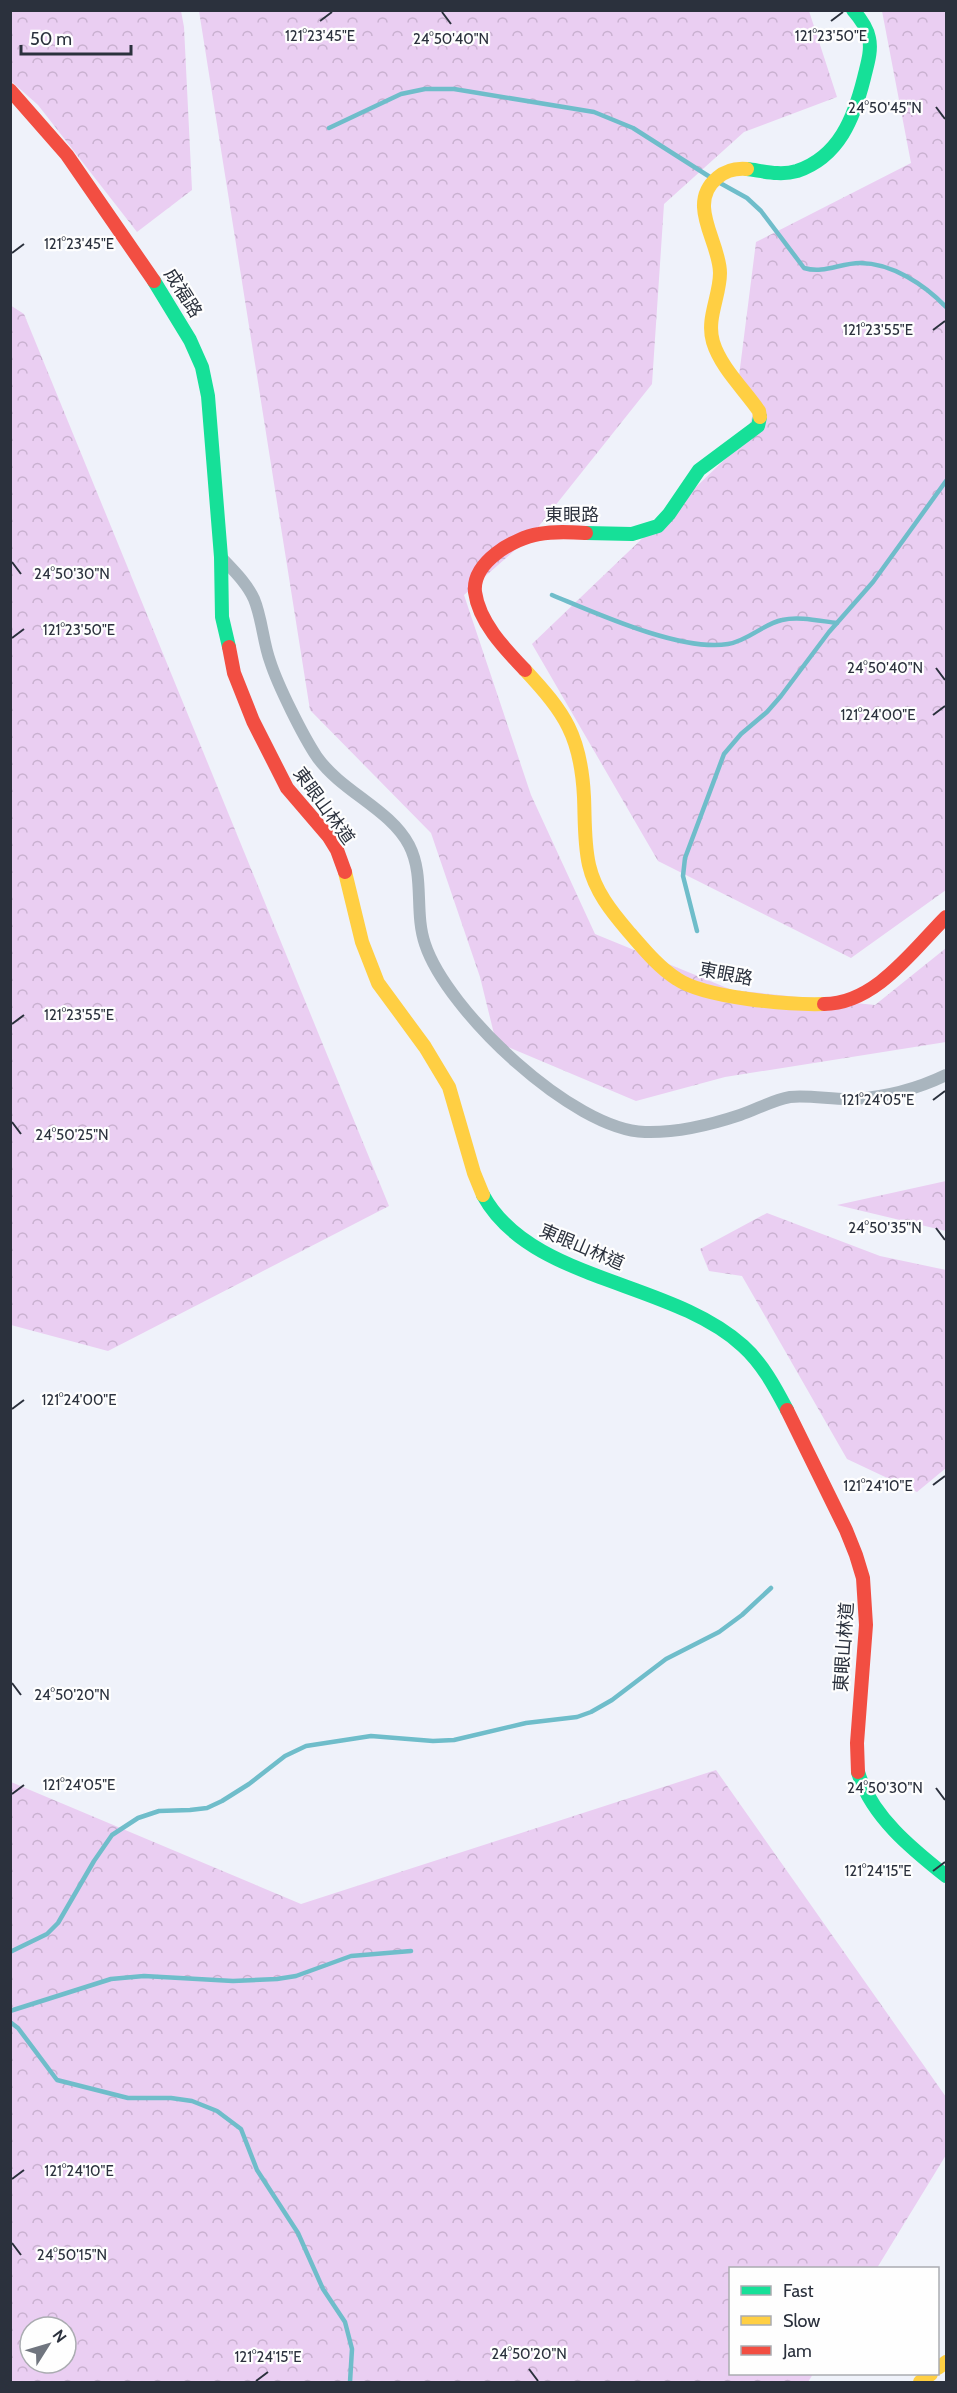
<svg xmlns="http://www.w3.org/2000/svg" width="957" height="2393" viewBox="0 0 957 2393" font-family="Cabin,'Noto Sans TC',sans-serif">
	<defs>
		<pattern id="forest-crowns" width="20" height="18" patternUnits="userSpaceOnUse" patternTransform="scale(1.5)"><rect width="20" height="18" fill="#eacef2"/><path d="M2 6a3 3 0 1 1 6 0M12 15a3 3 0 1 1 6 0" fill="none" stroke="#c9b1d0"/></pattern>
	</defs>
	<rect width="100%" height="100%" fill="#eff2fa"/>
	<!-- forest -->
	<g fill="url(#forest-crowns)" fill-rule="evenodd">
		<polygon points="13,10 181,11 184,27 192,190 137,232 38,105 11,81 10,14"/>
		<polygon points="199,11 809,11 837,97 744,132 664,204 652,384 531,536 464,595 531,795 595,934 732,990 875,1005 946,948 946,1042 725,1077 636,1101 496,1042 480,977 431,833 310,710"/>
		<polygon points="882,11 946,11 946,890 851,958 658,861 532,644 743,442 755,409 739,376 756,242 911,163"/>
		<polygon points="10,305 24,314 389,1206 108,1351 11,1325"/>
		<polygon points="946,1181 946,1231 837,1205"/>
		<polygon points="767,1213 880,1256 946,1270 946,1468 917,1492 847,1459 742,1276 709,1271 700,1249"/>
		<path d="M716 1770 946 2097V2155L877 2268H730V2374H813L808 2382H11V1782L301 1904ZM30 2327H66V2363H30Z"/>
	</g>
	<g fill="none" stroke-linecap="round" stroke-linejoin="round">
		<!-- stream -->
		<g stroke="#6fbdca" stroke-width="4.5">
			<polyline points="329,128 401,94 425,89 454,89 594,112 633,128 710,177"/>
			<path d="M720 183 747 198 761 211 804 268C824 274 840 263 860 263 892 263 925 285 946 307"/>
			<path d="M552 595C596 613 681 652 728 644 748 641 763 624 782 620 799 616 820 621 837 623"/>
			<polyline points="697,931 683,876 685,858 724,754 741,734 767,712 781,696 829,632 873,582 946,481"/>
			<polyline points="10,1952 47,1934 58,1923 94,1861 112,1835 138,1818 159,1811 190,1810 207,1808 222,1801 249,1784 285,1756 306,1746 371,1736 433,1741 454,1740 526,1723 577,1717 591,1712 612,1700 666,1659 719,1632 742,1615 771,1588"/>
			<polyline points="10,2011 111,1979 144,1976 233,1981 277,1979 296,1976 351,1956 411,1951"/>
			<polyline points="10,2022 18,2028 57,2080 128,2098 171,2098 192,2101 217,2111 241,2129 257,2170 298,2233 323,2289 345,2322 352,2349 350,2382"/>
		</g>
		<!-- street -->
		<path stroke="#a9b5be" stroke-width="12" d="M221 557C233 570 247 583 254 599 262 618 263 642 270 661 278 686 303 736 317 757 342 792 390 809 409 845 425 876 414 912 425 944 447 1011 573 1130 645 1132 676 1133 710 1125 740 1115 756 1110 772 1100 790 1097 811 1095 833 1100 854 1099 886 1097 917 1089 946 1075"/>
		<!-- fast -->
		<g stroke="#16e098" stroke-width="14">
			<path d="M747 169C763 171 780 176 797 171 839 157 854 118 864 78 867 65 872 51 869 38 867 27 860 18 853 10"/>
			<polyline points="154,281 190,340 202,367 208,396 221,557 222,617 229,647"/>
			<polyline points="586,533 632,534 658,526 669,514 699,470 758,426 760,417"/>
			<path d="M483 1195C530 1282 671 1280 743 1346 762 1363 775 1387 787 1410"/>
			<path d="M858 1772C871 1816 912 1849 946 1876"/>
		</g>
		<!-- slow -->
		<g stroke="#ffcf43" stroke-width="14">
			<path d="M747 169C735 168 726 170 717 178 686 204 720 242 720 273 720 296 706 319 713 342 721 368 744 389 759 411L760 417"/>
			<path d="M525 670C565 713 581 736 584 797 585 820 584 843 589 865 595 891 611 911 628 931 643 948 658 967 677 979 705 998 789 1005 824 1004"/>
			<polyline points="345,872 362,942 378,983 425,1047 449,1087 474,1173 483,1195"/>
			<polyline points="938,2368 946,2362"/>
			<polyline points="920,2382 931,2374"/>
		</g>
		<!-- jam -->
		<g stroke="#f24e42" stroke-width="14">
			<polyline points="10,90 67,155 154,281"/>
			<polyline points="229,647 234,673 253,721 287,788 329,837 337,850 345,872"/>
			<path d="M525 670C504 648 479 622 475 592 472 562 514 538 539 534 555 531 570 532 586 533"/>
			<path d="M824 1004C875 1004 913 950 946 917"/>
			<polyline points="787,1410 846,1530 856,1555 863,1578 866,1625 857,1743 858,1772"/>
		</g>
	</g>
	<!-- ticks -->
	<path fill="none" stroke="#2b313d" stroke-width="2" d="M442 12 451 24M320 21 332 12M831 21 843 12M936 107 945 119M12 253 24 244M933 330 945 321M12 562 21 574M12 638 24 629M936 668 945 680M933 715 945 706M12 1024 24 1015M933 1100 945 1091M12 1122 21 1134M936 1228 945 1240M12 1409 24 1400M933 1485 945 1476M12 1683 21 1695M936 1788 945 1800M12 1794 24 1785M933 1871 945 1862M12 2179 24 2170M12 2243 21 2255M529 2369 538 2381M256 2381 268 2372"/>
	<g text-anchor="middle" stroke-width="4.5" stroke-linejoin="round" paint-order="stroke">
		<!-- street labels -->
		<g font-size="18" fill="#2b313d" stroke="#fefefe">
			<text transform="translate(183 293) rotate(58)" y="6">成福路</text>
			<text x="572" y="521">東眼路</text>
			<text transform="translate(324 806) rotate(54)" y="6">東眼山林道</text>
			<text transform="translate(726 974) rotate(11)" y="6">東眼路</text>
			<text transform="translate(582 1247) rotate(23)" y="6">東眼山林道</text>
			<text transform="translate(844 1647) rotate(-86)" y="6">東眼山林道</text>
		</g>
	</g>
	<g font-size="15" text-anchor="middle" fill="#2b313d" stroke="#fefefe" stroke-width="4.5" stroke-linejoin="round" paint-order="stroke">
		<text x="320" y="41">121°23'45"E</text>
		<text x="831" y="41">121°23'50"E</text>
		<text x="451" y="44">24°50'40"N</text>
		<text x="885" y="113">24°50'45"N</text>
		<text x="79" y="249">121°23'45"E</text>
		<text x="878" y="335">121°23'55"E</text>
		<text x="72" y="579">24°50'30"N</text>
		<text x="79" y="635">121°23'50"E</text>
		<text x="885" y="673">24°50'40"N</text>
		<text x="878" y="720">121°24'00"E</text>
		<text x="79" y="1020">121°23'55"E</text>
		<text x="878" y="1105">121°24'05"E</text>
		<text x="72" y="1140">24°50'25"N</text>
		<text x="885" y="1233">24°50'35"N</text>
		<text x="79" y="1405">121°24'00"E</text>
		<text x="878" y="1491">121°24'10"E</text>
		<text x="72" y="1700">24°50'20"N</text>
		<text x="79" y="1790">121°24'05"E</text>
		<text x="885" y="1793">24°50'30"N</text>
		<text x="878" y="1876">121°24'15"E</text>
		<text x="79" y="2176">121°24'10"E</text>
		<text x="72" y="2260">24°50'15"N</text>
		<text x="529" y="2359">24°50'20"N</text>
		<text x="268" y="2362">121°24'15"E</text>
	</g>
	<!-- border -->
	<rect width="957" height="2393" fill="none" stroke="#2b313d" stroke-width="24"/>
	<!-- legend -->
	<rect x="729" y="2267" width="210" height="108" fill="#fefefe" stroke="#aaacb1" stroke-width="1.5"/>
	<rect x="741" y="2286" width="30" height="9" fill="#16e098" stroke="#aaacb1" stroke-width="1.5"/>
	<text x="783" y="2297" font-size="18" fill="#2b313d">Fast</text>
	<rect x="741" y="2316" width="30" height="9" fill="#ffcf43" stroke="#aaacb1" stroke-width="1.5"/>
	<text x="783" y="2327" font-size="18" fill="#2b313d">Slow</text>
	<rect x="741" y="2346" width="30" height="9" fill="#f24e42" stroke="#aaacb1" stroke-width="1.5"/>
	<text x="783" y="2357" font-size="18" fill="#2b313d">Jam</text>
	<!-- north arrow -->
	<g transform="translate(48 2345) rotate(53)"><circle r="28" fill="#fefefe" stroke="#aaacb1" stroke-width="1.5"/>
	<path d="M0-4.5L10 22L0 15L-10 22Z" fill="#70757f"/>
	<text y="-9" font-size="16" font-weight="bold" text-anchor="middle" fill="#2b313d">N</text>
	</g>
	<!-- scale -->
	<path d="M21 45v9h110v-9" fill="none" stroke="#2b313d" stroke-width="3"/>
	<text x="30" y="45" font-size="18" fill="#2b313d" stroke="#fefefe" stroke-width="4.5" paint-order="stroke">50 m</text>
</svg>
